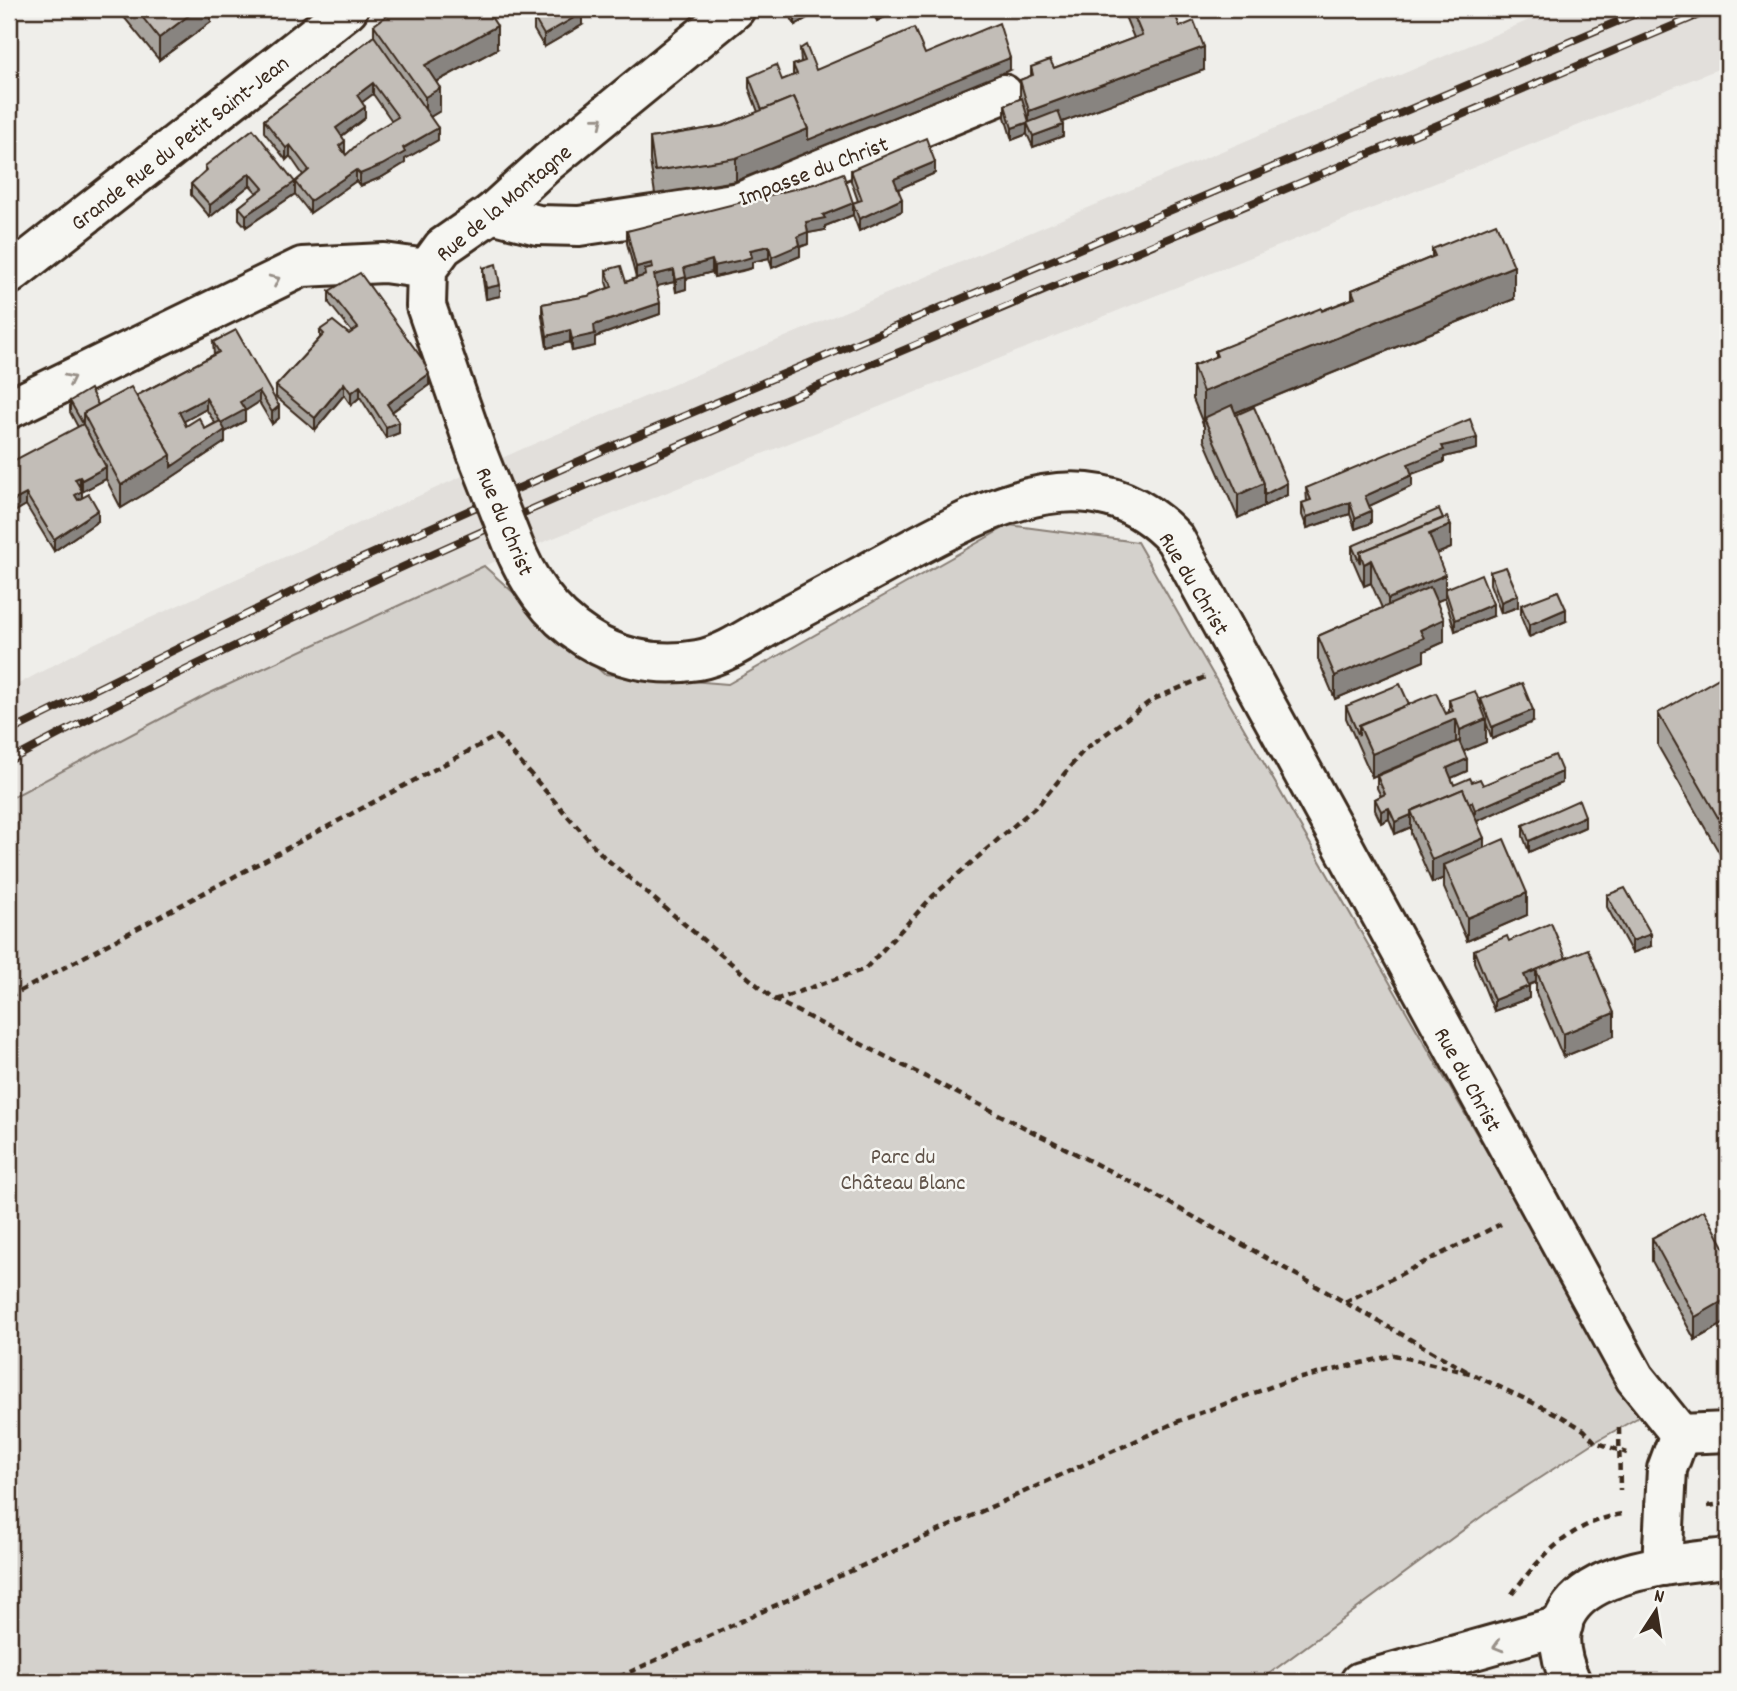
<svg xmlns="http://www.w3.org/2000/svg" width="1737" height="1691" viewBox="0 0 1737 1691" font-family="Dekko,sans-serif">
	<rect width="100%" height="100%" fill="#efeeea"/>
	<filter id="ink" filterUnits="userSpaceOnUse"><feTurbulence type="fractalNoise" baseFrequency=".0143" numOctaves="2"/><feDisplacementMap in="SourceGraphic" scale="14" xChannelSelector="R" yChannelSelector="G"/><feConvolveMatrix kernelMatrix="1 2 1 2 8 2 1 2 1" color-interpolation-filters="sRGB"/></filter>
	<g filter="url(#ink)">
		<!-- built -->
		<polygon fill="#e2dfdb" points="1555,9 1728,9 1728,65 484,566 206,695 9,799 9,689 93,644 522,449"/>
		<!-- green -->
		<polygon fill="#d4d1cc" stroke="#887e75" stroke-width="2" points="1009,525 1137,542 1639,1417 1595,1442 1493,1508 1258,1682 9,1682 9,799 206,695 484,566 604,674 728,684"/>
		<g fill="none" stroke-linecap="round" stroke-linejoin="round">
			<defs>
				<g id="minor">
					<polyline points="492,213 538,225 579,226 740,202 1003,94"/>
					<polyline points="9,275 348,9"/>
					<polyline points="9,409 302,267 384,263 427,269"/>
					<polyline points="477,453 426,306 427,269 443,247 492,213 548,162 735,9"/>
					<path d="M517 554C535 594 560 625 600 646 632 662 663 666 698 660 725 655 751 636 774 623 816 601 858 578 900 555 988 508 1092 449 1175 539L1635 1378 1680 1434"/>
					<polyline points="1680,1434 1728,1432"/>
					<polyline points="1662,1566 1667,1469 1680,1434"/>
				</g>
				<g id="major">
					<polyline points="1360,1682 1563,1625"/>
					<path d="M1571 1682C1521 1573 1657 1566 1728 1558"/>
				</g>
			</defs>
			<!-- minor casing -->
			<use href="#minor" stroke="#3b2a1e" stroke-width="44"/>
			<!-- major casing -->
			<use href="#major" stroke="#3b2a1e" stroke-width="44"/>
			<!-- path -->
			<g stroke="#3b2a1e" stroke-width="4.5" stroke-dasharray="7 5" stroke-linecap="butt">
				<polyline points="9,997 497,736 603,856 775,1000 1141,1187 1470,1373"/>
				<polyline points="775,1000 865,969 933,896 1040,803 1084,750 1152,700 1205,677"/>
				<polyline points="1345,1302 1501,1224"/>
				<polyline points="1619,1428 1620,1490"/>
				<polyline points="1708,1506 1728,1503"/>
				<path d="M1512 1594C1540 1556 1574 1521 1623 1514"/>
				<polyline points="608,1682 1179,1421 1281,1383 1394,1355 1470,1373 1561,1416 1584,1430 1595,1442 1627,1453"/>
			</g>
			<!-- minor -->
			<use href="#minor" stroke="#f6f6f2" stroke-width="38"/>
			<!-- major -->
			<use href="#major" stroke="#f6f6f2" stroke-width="38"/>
			<defs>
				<g id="rail">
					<polyline points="9,732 340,568 613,446 1647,9"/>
					<path d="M9 761C254 629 508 518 764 409 1079 274 1397 143 1713 9"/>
				</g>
			</defs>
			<!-- rail casing -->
			<use href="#rail" stroke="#3b2a1e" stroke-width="8"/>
			<!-- rail -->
			<use href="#rail" stroke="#f6f6f2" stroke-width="5" stroke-dasharray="16" stroke-linecap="butt"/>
			<defs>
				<polyline id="minor-bridge" points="477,453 517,554"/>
			</defs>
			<!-- minor-bridge casing -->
			<use href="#minor-bridge" stroke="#3b2a1e" stroke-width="44" stroke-linecap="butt"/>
			<!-- minor-bridge -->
			<use href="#minor-bridge" stroke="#f6f6f2" stroke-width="38"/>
		</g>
		<!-- wall -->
		<g fill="#a7a39d" stroke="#3b2a1e" stroke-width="2" fill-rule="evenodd">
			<polygon points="123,9 211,9 211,22 159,60 123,16"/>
			<polygon points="786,9 823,9 795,25"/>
			<polygon points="870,9 901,9 877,21"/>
			<polygon points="1122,9 1173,9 1180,27 1204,70 1062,122 1063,136 1033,147 1027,134 1012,140 1005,117 1005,105 1020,99 1020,80 1031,76 1031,67 1054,68 1134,38"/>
			<polygon points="534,18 582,25 544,47 534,30"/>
			<path d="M374 25 497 49 436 82 440 111 430 117 438 140 405 159V163L382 177 360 186 356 181 310 213 295 194 246 227 239 219V207L257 193 250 185 210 217 191 195V184L205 171V166L295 182 303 175 290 156 286 160 264 132V120L374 36ZM373 94 392 121 346 155 344 153 345 152 342 136 365 118 362 102Z"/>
			<polygon points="800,49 816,70 925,54 1010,70 736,181 655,194 650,161 650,138 723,126 758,112 749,88 749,77 782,80 793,76 793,65 801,62"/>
			<polygon points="851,170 935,173 898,189 902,211 859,231 853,215 825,226 825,230 808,233 808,244 800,247 800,256 772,268 769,258 752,262 752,268 742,271 714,277 712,272 686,279 686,289 676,292 674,282 656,286 660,314 595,337 595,346 572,351 570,342 547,348 542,316 542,304 588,296 608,288 606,282 606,270 626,282 636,278 627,243 627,231 853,203 858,201 851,181"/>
			<polygon points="1432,249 1514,299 1235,413 1287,495 1238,518 1204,440 1204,426 1193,399 1193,366 1215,357 1215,351 1352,299 1352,290 1432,257"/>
			<polygon points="483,268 500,296 486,299 483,280"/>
			<polygon points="329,291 429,385 392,412 399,433 386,438 360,397 351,405 344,395 315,430 276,397 276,386 320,338 320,330 349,334 352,332 329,303"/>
			<path d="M213 342 279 406V418L272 424 259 402 245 411V421L225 432V442L171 478 121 508 106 479 82 491V498L98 521 54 551 26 505 9 515 78 427 70 412V401L98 405 136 396 214 355ZM206 409 215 423 205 429 186 426 184 421Z"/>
			<polygon points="1477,449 1444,457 1444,462 1412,474 1412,486 1369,506 1371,523 1355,529 1350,514 1307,528 1302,515 1302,503 1307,502 1306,488"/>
			<polygon points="1352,546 1451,548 1437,554 1445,589 1493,616 1455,631 1445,598 1437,601 1444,642 1424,651 1424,661 1335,699 1318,659 1318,636 1382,608 1371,583 1364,586 1352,558"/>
			<polygon points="1490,572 1518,607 1501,613 1490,584"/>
			<polygon points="1521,605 1566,621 1529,637 1521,617"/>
			<polygon points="1728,695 1724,861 1658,746 1658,713"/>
			<polygon points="1481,699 1533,722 1492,739 1486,722 1486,742 1463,751 1467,771 1451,778 1454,785 1472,782 1483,785 1562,783 1477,821 1484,848 1527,915 1467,941 1444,888 1444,878 1432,883 1411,834 1411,827 1395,834 1389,819 1381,823 1375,810 1375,799 1381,796 1377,788 1377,776 1457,743 1456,742 1372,777 1346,718 1346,706 1409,704 1446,713 1449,712 1449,700 1481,707"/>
			<polygon points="1523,825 1585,827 1529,852 1523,836"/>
			<polygon points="1607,895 1651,946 1632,953 1607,907"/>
			<polygon points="1509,941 1566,958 1614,1036 1563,1057 1536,993 1536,982 1528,985 1529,998 1494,1011 1474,962 1474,950"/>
			<polygon points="1652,1238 1728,1254 1728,1321 1695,1340 1652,1261"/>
		</g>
		<!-- shaded-wall -->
		<g fill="#888480" stroke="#3b2a1e" stroke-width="2">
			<polygon points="197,9 211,9 211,22 159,60 159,38"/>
			<polygon points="803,9 823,9 795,25 795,13"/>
			<polygon points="877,9 901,9 877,21"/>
			<polygon points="582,13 582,25 544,47 544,35"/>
			<polygon points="497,26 497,49 425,88 425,65"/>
			<polygon points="1204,47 1204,70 1032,133 1029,127 1029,111"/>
			<polygon points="1010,58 1010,70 736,181 736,158 808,129"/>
			<polygon points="373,83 373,94 357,106 357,95"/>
			<polygon points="440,88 440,111 425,120 425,97"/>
			<polygon points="365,107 365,118 336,140 336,128"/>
			<polygon points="1027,123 1027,134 1012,140 1012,128"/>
			<polygon points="1063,125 1063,136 1033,147 1033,136"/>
			<polygon points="438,128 438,140 405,159 405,163 382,177 360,186 360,174"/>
			<polygon points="345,141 345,152 339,158 339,146"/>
			<polygon points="290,145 290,156 286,160 286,148"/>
			<polygon points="935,162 935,173 894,191 894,179"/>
			<polygon points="356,170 356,181 310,213 310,201"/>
			<polygon points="250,173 250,185 210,217 210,205"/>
			<polygon points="295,182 295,194 246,227 246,215"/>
			<polygon points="902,199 902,211 859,231 859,219"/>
			<polygon points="853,203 853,215 825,226 825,230 808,233 808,244 800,247 800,256 772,268 772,257 798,236 806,222"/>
			<polygon points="769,246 769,258 752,262 752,268 714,277 714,266 750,250"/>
			<polygon points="712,260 712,272 686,279 686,289 676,292 676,280 684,268"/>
			<polygon points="652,263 652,275 645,270 645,276 636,278 636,267"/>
			<polygon points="1514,266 1514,299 1207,424 1204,418 1203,426 1203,392"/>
			<polygon points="674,270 674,282 654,287 654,275"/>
			<polygon points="500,285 500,296 486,299 486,288"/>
			<polygon points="660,303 660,314 595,337 595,346 572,351 572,339 594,325"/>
			<polygon points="570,330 570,342 547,348 547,336"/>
			<polygon points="429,374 429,385 387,415 387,404"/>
			<polygon points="344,383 344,395 315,430 315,418"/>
			<polygon points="360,386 360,397 351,405 351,393"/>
			<polygon points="259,391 259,402 245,411 245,421 225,432 225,442 171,478 121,508 121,485 221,423 240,402"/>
			<polygon points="206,398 206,409 179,424 179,412"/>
			<polygon points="279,406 279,418 272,424 272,412"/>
			<polygon points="399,422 399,433 386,438 386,427"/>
			<polygon points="1477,438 1477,449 1444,457 1444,462 1408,475 1408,464 1442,446"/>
			<polygon points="106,467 106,479 82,492 82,480"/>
			<polygon points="1412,475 1412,486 1365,508 1365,496"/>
			<polygon points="80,477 80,488 75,479"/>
			<polygon points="1264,483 1264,506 1238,518 1238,495"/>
			<polygon points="1287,483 1287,495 1264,506 1264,495"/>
			<polygon points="82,491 82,502 75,506 75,495"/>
			<polygon points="26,494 26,505 9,515 9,503"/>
			<polygon points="1350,502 1350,514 1307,528 1307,517"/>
			<polygon points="98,510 98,521 54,551 54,539"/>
			<polygon points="1371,511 1371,523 1355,529 1355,518"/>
			<polygon points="1451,525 1451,548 1429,557 1371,560 1371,583 1364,586 1364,564"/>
			<polygon points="1445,575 1445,598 1388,622 1388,599"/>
			<polygon points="1518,595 1518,607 1501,613 1501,602"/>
			<polygon points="1493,604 1493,616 1455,631 1455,620"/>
			<polygon points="1566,609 1566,621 1529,637 1529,625"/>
			<polygon points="1444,619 1444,642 1424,651 1424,661 1335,699 1335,676 1420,630"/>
			<polygon points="1533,710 1533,722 1492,739 1492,727"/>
			<polygon points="1456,719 1456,742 1372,777 1372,754"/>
			<polygon points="1486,719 1486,742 1460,753 1460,730"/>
			<polygon points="1467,759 1467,771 1447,780 1447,768"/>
			<polygon points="1562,772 1562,783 1475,822 1475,810"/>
			<polygon points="1389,808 1389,819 1381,823 1381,811"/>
			<polygon points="1411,815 1411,827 1395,834 1395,822"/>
			<polygon points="1585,816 1585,827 1529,852 1529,841"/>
			<polygon points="1728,826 1728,860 1724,861 1724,828"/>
			<polygon points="1484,838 1484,861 1444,865 1444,878 1432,883 1432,860"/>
			<polygon points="1527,893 1527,915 1467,941 1467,918"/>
			<polygon points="1651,934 1651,946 1632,953 1632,941"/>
			<polygon points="1566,958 1536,970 1536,982 1524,987 1524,975"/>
			<polygon points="1529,986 1529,998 1494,1011 1494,1000"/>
			<polygon points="1614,1013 1614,1036 1563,1057 1563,1034"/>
			<polygon points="1728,1298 1728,1321 1695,1340 1695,1317"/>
		</g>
		<!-- building -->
		<g fill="#c2bdb7" stroke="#3b2a1e" stroke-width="2" fill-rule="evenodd">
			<polygon points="136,9 197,9 159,38"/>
			<polygon points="396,9 486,9 497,26 425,65 440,88 425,97 374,25"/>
			<polygon points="551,9 580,9 582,13 544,35 534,18"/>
			<polygon points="793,9 803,9 795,13"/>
			<polygon points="1131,9 1173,9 1180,27 1194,21 1204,47 1029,111 1020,80 1033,75 1031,67 1050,60 1054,68 1142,35"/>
			<polygon points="999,23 1010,58 808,140 808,129 794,97 762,110 749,77 776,65 782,80 797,74 793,65 805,61 800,49 806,45 816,70 914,28 925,54"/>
			<path d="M374 36 438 128 403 148 405 152 382 165 360 174 356 170 310 201 295 182 246 215 239 207 263 188 250 173 210 205 191 184 207 170 205 166 253 129 295 182 309 170 290 145 286 148 264 120ZM373 83 398 117 366 136 346 155 339 146 345 141 336 128 365 107 357 95Z"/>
			<polygon points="794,97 808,129 736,158 655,171 650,138 723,126"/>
			<polygon points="1022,98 1029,122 1012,128 1005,105"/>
			<polygon points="1058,111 1063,125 1033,136 1027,123"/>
			<polygon points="926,138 935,162 894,179 902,199 859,219 853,203 823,215 825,218 806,222 808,232 798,236 800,245 772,257 769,246 750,250 752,257 742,260 714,266 712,260 684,268 686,277 676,280 674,270 654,275 660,303 594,325 595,334 572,339 570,330 547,336 542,304 588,296 612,287 606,270 621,266 626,282 646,275 645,270 653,268 652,263 636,267 627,231 818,183 843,173 853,203 862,200 851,170"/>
			<polygon points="1496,223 1514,266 1203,392 1193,366 1217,356 1215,351 1321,308 1322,311 1355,298 1352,290 1435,256 1432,249"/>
			<polygon points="496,264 500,285 486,288 483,268"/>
			<polygon points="360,273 423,360 429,374 387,404 399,422 386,427 360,386 351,393 344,383 315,418 276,386 324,334 320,330 333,321 349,334 358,328 329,291"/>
			<polygon points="236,330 279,406 272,412 259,391 240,402 245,410 221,423 206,398 179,412 186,426 199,418 205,429 220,421 225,430 171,467 171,455 136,396 219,352 213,342"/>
			<polygon points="131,387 171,455 121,485 83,413"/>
			<polygon points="90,389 98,405 83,413 83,424 70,401"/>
			<polygon points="1232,405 1264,483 1238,495 1204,418"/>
			<polygon points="1254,407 1287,483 1264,495 1264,483 1236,415"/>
			<polygon points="1470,419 1477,438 1442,446 1444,450 1408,464 1412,475 1365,496 1371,511 1355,518 1350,502 1307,517 1302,503 1311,500 1306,488"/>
			<polygon points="83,424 106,467 82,480 80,477 75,479 82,491 75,495 78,500 89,494 98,510 54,539 26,494 9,503 9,463"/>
			<polygon points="1439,509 1443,518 1360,552 1360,563 1352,546"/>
			<polygon points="1447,517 1451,525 1429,534 1445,575 1388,599 1371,560 1364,564 1360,552"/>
			<polygon points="1506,567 1518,595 1501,602 1490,572"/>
			<polygon points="1481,574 1493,604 1455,620 1445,589"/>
			<polygon points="1430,587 1444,619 1420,630 1424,638 1335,676 1318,636"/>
			<polygon points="1558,591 1566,609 1529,625 1521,605"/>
			<polygon points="1719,678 1728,695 1728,826 1724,828 1658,713"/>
			<polygon points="1522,683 1533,710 1492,727 1481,699"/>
			<polygon points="1400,684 1409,704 1359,725 1359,736 1346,706"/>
			<polygon points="1475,691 1486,719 1460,730 1456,719 1372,754 1359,725 1436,693 1446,714 1453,711 1449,700"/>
			<polygon points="1459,741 1467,759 1447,768 1454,785 1470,778 1472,782 1480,779 1483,785 1555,755 1562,772 1475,810 1472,802 1469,804 1463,789 1411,811 1411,815 1395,822 1389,808 1381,811 1375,799 1385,794 1377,776"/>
			<polygon points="1463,789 1484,838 1432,860 1411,811"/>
			<polygon points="1579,800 1585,816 1529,841 1523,825"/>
			<polygon points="1504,839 1527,893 1467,918 1444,865"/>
			<polygon points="1625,888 1651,934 1632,941 1607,895"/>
			<polygon points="1551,923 1566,958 1524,975 1529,986 1494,1000 1474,950 1507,936 1509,941"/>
			<polygon points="1588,949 1614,1013 1563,1034 1536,970"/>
			<polygon points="1704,1210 1728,1254 1728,1298 1695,1317 1652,1238"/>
		</g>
		<!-- one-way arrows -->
		<defs><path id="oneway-chevron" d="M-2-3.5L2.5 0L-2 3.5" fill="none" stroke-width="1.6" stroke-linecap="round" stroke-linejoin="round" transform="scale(1.75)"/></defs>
		<g stroke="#989088">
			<use href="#oneway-chevron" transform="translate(599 121) rotate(-39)"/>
			<use href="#oneway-chevron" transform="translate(275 280) rotate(-26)"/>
			<use href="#oneway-chevron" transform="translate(70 379) rotate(-26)"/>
			<use href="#oneway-chevron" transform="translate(1498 1646) rotate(164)"/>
		</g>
	</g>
	<g text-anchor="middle" stroke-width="5" stroke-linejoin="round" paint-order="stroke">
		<!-- street labels -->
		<g font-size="23" fill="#3b2a1e" stroke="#f6f6f2">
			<text transform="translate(179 142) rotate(-38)" y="8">Grande Rue du Petit Saint-Jean</text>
			<text transform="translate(813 170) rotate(-21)" y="8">Impasse du Christ</text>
			<text transform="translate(503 202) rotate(-40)" y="8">Rue de la Montagne</text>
			<text transform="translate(506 521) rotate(67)" y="8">Rue du Christ</text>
			<text transform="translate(1195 583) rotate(59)" y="8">Rue du Christ</text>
			<text transform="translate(1469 1079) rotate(61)" y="8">Rue du Christ</text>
		</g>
		<!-- park labels -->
		<g font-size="23" fill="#61544a" stroke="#f6f6f2">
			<text x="903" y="1163">Parc du<tspan x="903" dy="26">Château Blanc</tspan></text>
		</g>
	</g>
	<!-- margin -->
	<rect width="1737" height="1691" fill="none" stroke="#f6f6f2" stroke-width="35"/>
	<rect x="18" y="18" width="1702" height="1656" fill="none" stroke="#3b2a1e" stroke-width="2.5" filter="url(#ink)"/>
	<!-- north arrow -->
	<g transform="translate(1656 1611) rotate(12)" stroke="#f6f6f2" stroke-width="5" paint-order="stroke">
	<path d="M0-5L12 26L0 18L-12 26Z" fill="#3b2a1e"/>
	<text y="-10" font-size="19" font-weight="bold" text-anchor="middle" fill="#3b2a1e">N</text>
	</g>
</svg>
